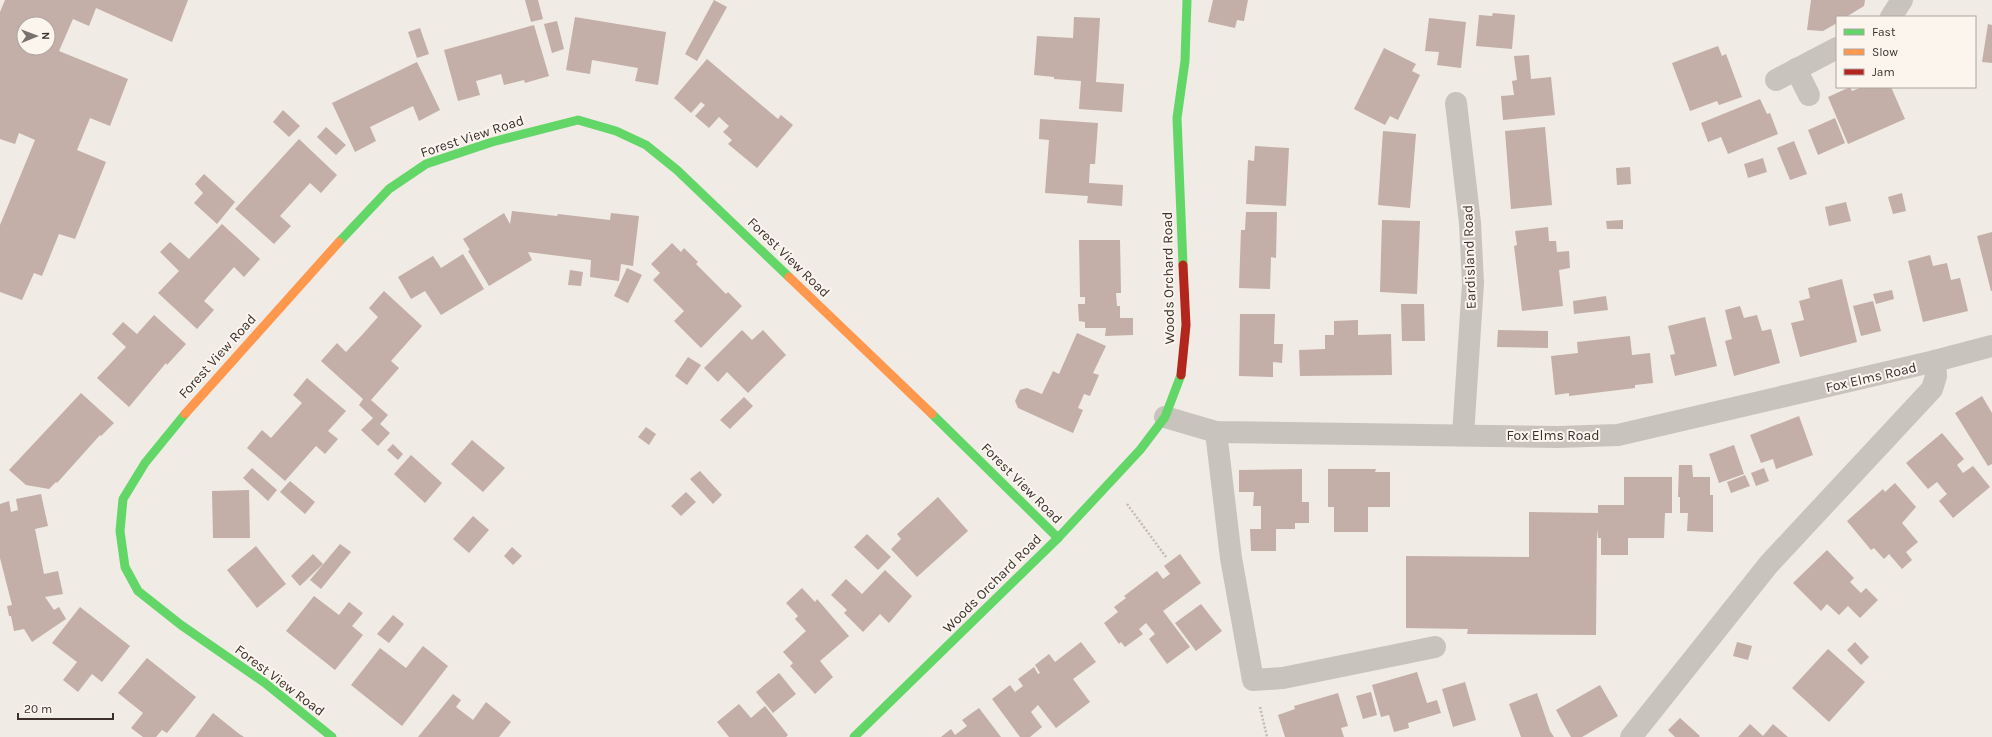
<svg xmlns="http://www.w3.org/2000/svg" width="1992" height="737" viewBox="0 0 1992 737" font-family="Karla,sans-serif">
	<rect width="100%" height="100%" fill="#f0ebe5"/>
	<!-- building -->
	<g fill="#c3afa7" fill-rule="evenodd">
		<path d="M5 0H188L172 42 96 8 89 26 73 19 59 51 128 79 110 126 90 118 77 150 106 162 75 239 59 234 42 276 34 273 22 300 0 292V225L35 140 19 133 15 144 0 139V12ZM24 24H48V48H24Z"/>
		<polygon points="525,0 538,0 543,19 531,22"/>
		<polygon points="714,0 727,7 697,61 685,54"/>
		<polygon points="1213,0 1248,0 1244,21 1237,20 1235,28 1208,22"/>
		<polygon points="1811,0 1865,0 1864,6 1846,17 1837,17 1837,23 1823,31 1807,30"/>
		<polygon points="1493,13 1515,15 1512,49 1476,46 1479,15 1492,16"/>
		<polygon points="575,17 666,32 658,85 635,81 638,68 592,60 590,74 566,70"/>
		<polygon points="1074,17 1100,18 1096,82 1124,84 1122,112 1079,109 1081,81 1054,79 1054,77 1034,75 1037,36 1073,38"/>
		<polygon points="1429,18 1466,22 1461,68 1437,65 1439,52 1425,51"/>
		<polygon points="557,21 564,49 552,53 544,24"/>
		<polygon points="1988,24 1992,25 1992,63 1982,62"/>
		<polygon points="534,25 549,76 525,83 524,80 504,85 501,74 476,81 480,95 458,101 444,50"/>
		<polygon points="420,28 429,54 417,58 408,32"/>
		<polygon points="1718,46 1722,56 1726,54 1742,97 1719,105 1717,101 1690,111 1672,63"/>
		<polygon points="1384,48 1416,64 1412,71 1420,75 1398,120 1390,116 1385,125 1354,109"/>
		<polygon points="1529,55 1531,79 1551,77 1555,115 1503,120 1501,96 1514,95 1512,81 1517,80 1514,56"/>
		<polygon points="707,59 778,119 781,115 793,125 757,168 728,144 732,140 723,132 729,126 719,117 709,128 695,116 705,105 701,102 691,113 674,98"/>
		<polygon points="417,62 440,110 419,121 413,106 370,127 376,141 355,152 332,103"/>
		<polygon points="1850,87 1852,91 1862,87 1891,87 1905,119 1848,144 1828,97"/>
		<polygon points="1760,99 1767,114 1770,113 1778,134 1728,154 1721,137 1708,142 1701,123"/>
		<polygon points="283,110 300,126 289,137 273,122"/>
		<polygon points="1835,118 1845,143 1818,155 1808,130"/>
		<polygon points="1040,119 1098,123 1095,164 1090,164 1089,183 1123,185 1122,206 1087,203 1088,196 1045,193 1049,140 1039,139"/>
		<polygon points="326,127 346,145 336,155 317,137"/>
		<polygon points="1545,127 1552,205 1511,209 1505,131"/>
		<polygon points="1383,131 1416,134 1410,208 1378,205"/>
		<polygon points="299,139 337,175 321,193 310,183 280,216 291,226 274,244 235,209"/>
		<polygon points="1794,141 1807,174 1790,180 1777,148"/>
		<polygon points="1255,146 1289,148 1286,206 1246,204 1248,160 1254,161"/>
		<polygon points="1763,158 1767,172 1748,178 1744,164"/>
		<polygon points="1630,167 1631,184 1617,185 1616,168"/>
		<polygon points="204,174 235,202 217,224 194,203 203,193 195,184"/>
		<polygon points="1902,193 1906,211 1893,214 1888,197"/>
		<polygon points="1846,202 1851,221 1829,226 1825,207"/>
		<polygon points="512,211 557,216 558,214 610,220 611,213 639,216 633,266 621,264 619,281 590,277 591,260 528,252 532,260 489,286 468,251 470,250 463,239 504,213 510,224"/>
		<polygon points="1246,212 1277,212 1276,258 1271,257 1270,289 1239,288 1241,230 1245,230"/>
		<polygon points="1382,220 1420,221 1417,294 1380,292"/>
		<polygon points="1623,220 1623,229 1607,229 1606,221"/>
		<polygon points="222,224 260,259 244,277 234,267 204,301 214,310 197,329 158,293 179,271 160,252 170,242 189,259"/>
		<polygon points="1548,227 1549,241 1556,241 1557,252 1569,251 1570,268 1559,270 1563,306 1522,311 1514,246 1517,245 1515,231"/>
		<polygon points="1992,232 1992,291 1991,291 1977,236"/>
		<polygon points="1079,240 1120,240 1121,293 1116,293 1117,306 1120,306 1120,318 1133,318 1133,335 1105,336 1106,328 1085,328 1085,322 1079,321 1078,304 1085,304 1085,297 1080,297"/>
		<polygon points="672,243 681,252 684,248 698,262 696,264 726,294 728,292 742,306 701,348 674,321 684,311 653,280 660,273 651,264"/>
		<polygon points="463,254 484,289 441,315 425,291 411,299 398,277 433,256 441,268"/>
		<polygon points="1930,255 1933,266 1947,263 1951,280 1960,278 1968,311 1923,322 1908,261"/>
		<polygon points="627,268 642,275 628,303 614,296"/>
		<polygon points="570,270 583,272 581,286 568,285"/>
		<polygon points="1842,279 1857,342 1800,357 1791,323 1804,320 1799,301 1810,298 1808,288"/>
		<polygon points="1892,290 1894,299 1876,304 1873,294"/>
		<polygon points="384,291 422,326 391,361 399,368 371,400 388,415 380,424 390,433 378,446 361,430 373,418 359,405 363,399 321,361 337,343 346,352 362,335 378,317 369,308"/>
		<polygon points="1606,296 1608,310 1574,314 1573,301"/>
		<polygon points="1873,301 1881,331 1861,336 1853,306"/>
		<polygon points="1401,304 1424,304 1425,341 1402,341"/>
		<polygon points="1740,306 1744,318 1757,315 1762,331 1771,329 1780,363 1734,376 1725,341 1732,339 1725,310"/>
		<polygon points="1240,314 1275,314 1274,344 1283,344 1282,363 1273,362 1273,377 1239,376"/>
		<polygon points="154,315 186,344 167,365 166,363 129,407 97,378 126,347 112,334 123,322 137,334"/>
		<polygon points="1705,317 1717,366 1675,376 1670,355 1675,354 1668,326"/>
		<polygon points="1358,320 1358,335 1391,334 1392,375 1300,376 1299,350 1325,349 1325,335 1334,335 1334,321"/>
		<polygon points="742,330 752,340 763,330 786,355 748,393 727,372 718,382 704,368"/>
		<polygon points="1498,330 1548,331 1548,348 1497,347"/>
		<polygon points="1077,333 1106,346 1093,373 1099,375 1090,396 1084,394 1078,408 1083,410 1073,433 1018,408 1015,401 1020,390 1027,388 1042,394 1053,371 1059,374"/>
		<polygon points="1630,336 1632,355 1650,353 1653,383 1635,385 1635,388 1569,396 1569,393 1555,395 1551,356 1578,353 1577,342"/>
		<polygon points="688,357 701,365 687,385 675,376"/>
		<polygon points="307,378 346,411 328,431 338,439 325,454 316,446 285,481 247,448 262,430 271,438 302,403 293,395"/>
		<polygon points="81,393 114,423 101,436 100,435 57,483 56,482 49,489 26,485 9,470"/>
		<polygon points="1982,396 1992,413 1992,464 1988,466 1955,413"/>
		<polygon points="744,397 753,406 730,429 720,420"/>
		<polygon points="1799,416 1813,455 1776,469 1773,459 1761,463 1750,435"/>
		<polygon points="646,427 656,434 649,445 638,437"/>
		<polygon points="1942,433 1964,459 1957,465 1963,473 1973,466 1990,487 1953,518 1939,501 1947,494 1937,482 1928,489 1906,463"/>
		<polygon points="472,440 505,468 483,492 451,464"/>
		<polygon points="393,444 403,454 398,460 387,450"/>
		<polygon points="1734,445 1744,474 1719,483 1709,454"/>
		<polygon points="411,455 442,483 425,503 394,474"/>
		<polygon points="1679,465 1692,465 1693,477 1710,477 1710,495 1713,495 1713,532 1687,531 1688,513 1680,513 1680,497 1678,497"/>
		<polygon points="252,468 277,490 268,501 243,478"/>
		<polygon points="1764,468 1769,481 1756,486 1751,473"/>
		<polygon points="1302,469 1302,502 1309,502 1309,523 1295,523 1295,529 1276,529 1276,551 1251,551 1250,529 1261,529 1261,506 1253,506 1254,492 1239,492 1239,470"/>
		<polygon points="1328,469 1376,469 1375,472 1390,472 1390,507 1368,507 1368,532 1334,532 1334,507 1328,507"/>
		<polygon points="700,471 722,495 713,504 690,479"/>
		<polygon points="1745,475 1750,486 1731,493 1727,482"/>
		<polygon points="1624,477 1672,477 1672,513 1665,513 1664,538 1628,538 1628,555 1601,555 1601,538 1598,538 1597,529 1596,635 1467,634 1468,629 1406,628 1406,556 1529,557 1529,512 1598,513 1598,505 1624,505"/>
		<polygon points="290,481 315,502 305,514 280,492"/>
		<polygon points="1895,483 1916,507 1902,523 1918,542 1906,552 1912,560 1902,569 1889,554 1884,559 1874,548 1871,550 1847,521 1883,489 1885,492"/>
		<polygon points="249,490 250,538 213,538 212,491"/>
		<polygon points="686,492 696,502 681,516 671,506"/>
		<polygon points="41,494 48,526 35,529 44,574 58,571 63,594 45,597 54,610 59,607 66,619 32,642 24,629 14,631 11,616 9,616 7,606 12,605 0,558 0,504 9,501 11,512 18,510 16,499"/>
		<polygon points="938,497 968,531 917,577 891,549 901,539 897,534"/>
		<polygon points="473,516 489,530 469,553 453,539"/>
		<polygon points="867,534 891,557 878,570 854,547"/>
		<polygon points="340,544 351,552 321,589 310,580"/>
		<polygon points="256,546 286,584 257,608 227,570"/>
		<polygon points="512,547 522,556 513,565 504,556"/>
		<polygon points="1827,550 1854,578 1850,582 1861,593 1866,588 1878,600 1860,618 1848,606 1839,615 1827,604 1821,611 1793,583"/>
		<polygon points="313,554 323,564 300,586 291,576"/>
		<polygon points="1180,554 1201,583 1163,611 1190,647 1167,664 1149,639 1155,634 1146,623 1139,629 1143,634 1125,647 1121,642 1119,644 1104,623 1118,612 1114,607 1126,598 1124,596 1157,571 1163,579 1170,574 1164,566"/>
		<polygon points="885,570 912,596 889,623 880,614 863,632 844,613 847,610 831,595 846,579 862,594"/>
		<polygon points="802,588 815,602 817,599 849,636 820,661 833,677 815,694 790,666 793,663 783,652 806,631 795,619 798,616 786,603"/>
		<polygon points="314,596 339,615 349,602 363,613 352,626 363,635 335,670 286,631"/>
		<polygon points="1201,604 1222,631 1196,651 1175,623"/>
		<polygon points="80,607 130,646 102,682 92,674 78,692 63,680 77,662 52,643"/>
		<polygon points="393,615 404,624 389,643 377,634"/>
		<polygon points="1081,642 1096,662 1073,679 1090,702 1056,728 1038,705 1031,712 1042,727 1030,737 1020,737 992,699 1010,685 1015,692 1023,686 1018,679 1034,667 1038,674 1040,673 1035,665 1049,654 1055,662"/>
		<polygon points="1737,642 1752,646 1748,660 1733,656"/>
		<polygon points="1855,642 1869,657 1861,665 1847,650"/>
		<polygon points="423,646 448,666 402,726 351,685 380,648 406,668"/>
		<polygon points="1828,649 1865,682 1829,722 1792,688"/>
		<polygon points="147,658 196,697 167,733 162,730 156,737 143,737 131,728 143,713 118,693"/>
		<polygon points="1417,672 1427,703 1437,700 1441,713 1408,723 1409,728 1394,732 1389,715 1381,717 1372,685"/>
		<polygon points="779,673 796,694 773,713 756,692"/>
		<polygon points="1465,682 1476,720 1453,727 1442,689"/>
		<polygon points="1600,685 1618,716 1582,737 1571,737 1556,710"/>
		<polygon points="1371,692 1377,715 1363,719 1356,696"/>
		<polygon points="1338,693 1348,726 1341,728 1344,737 1285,737 1278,715 1295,709 1294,706"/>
		<polygon points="1537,693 1550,731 1554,737 1521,737 1509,704"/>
		<polygon points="453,694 461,700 456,707 473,720 486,702 511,722 499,737 418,737"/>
		<polygon points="739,704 751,718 765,706 788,735 786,737 729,737 717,722"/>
		<polygon points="979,708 1001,737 941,737 951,729 955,735 967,726 962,720"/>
		<polygon points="213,713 238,733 244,737 195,737"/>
		<polygon points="1680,718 1700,736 1699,737 1675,737 1668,730"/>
		<polygon points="1750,724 1763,736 1773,724 1788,737 1738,737"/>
	</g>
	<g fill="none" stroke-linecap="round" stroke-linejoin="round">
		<!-- path -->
		<g stroke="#c2bbb6" stroke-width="2.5" stroke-dasharray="2 2" stroke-linecap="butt">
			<polyline points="1127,504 1166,557"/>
			<polyline points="1260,707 1267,737"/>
		</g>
		<!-- street -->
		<g stroke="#c9c3be" stroke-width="22">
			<polyline points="1891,17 1902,0"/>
			<polyline points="1796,69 1809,95"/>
			<polyline points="1776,80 1837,48"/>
			<polyline points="1456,103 1470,223 1473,283 1463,435"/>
			<polyline points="1165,417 1216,432 1558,437 1618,435 1935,361 1992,346"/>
			<polyline points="1216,432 1231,558 1253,680 1283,678 1435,647"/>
			<polyline points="1631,737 1769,564 1932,389 1936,376 1935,361"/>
		</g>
		<!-- fast -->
		<g stroke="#63d668" stroke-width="9">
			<polyline points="339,242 389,189 426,164 492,142 578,120 616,131 646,145 677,170 789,277"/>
			<polyline points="1183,265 1177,118 1185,61 1187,0"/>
			<polyline points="185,414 145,463 123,499 120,531 125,567 138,591 181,625 265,683 332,737"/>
			<polyline points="932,414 1058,538"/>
			<polyline points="854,737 1058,538 1140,450 1165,417 1181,375"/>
		</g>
		<!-- slow -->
		<g stroke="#ff974d" stroke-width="9">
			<polyline points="789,277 932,414"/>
			<polyline points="185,414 339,242"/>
		</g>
		<!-- jam -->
		<polyline stroke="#b3261e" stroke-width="9" points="1181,375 1186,325 1183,265"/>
	</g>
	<g text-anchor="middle" stroke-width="4" stroke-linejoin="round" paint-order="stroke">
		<!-- street labels -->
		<g font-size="14" fill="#3b302b" stroke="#fbf5ee">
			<text transform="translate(472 136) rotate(-18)" y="5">Forest View Road</text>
			<text transform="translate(789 257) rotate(44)" y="5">Forest View Road</text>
			<text transform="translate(1469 257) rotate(-92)" y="5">Eardisland Road</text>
			<text transform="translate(1168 278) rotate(-91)" y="5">Woods Orchard Road</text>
			<text transform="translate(217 356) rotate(-48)" y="5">Forest View Road</text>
			<text transform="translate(1871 377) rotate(-13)" y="5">Fox Elms Road</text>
			<text x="1553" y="440">Fox Elms Road</text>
			<text transform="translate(1022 483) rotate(45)" y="5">Forest View Road</text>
			<text transform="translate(992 583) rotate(-45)" y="5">Woods Orchard Road</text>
			<text transform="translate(280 680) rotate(37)" y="5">Forest View Road</text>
		</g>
	</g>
	<!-- legend -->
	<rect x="1836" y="16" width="140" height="72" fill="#fbf5ee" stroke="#aea6a0"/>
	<rect x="1844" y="29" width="20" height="6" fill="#63d668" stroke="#aea6a0"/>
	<text x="1872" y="36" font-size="12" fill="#3b302b">Fast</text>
	<rect x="1844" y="49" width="20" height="6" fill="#ff974d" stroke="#aea6a0"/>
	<text x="1872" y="56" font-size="12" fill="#3b302b">Slow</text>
	<rect x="1844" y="69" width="20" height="6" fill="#b3261e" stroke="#aea6a0"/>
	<text x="1872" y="76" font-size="12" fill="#3b302b">Jam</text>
	<!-- north arrow -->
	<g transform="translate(36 36) rotate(89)"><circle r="19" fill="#fbf5ee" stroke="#aea6a0"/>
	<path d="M0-3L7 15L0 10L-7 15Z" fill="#7a716c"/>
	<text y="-6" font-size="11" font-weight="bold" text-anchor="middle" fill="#3b302b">N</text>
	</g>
	<!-- scale -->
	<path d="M18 713v6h95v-6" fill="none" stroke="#3b302b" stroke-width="2"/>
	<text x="24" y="713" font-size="12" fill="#3b302b" stroke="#fbf5ee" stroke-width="3" paint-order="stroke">20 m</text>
</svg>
